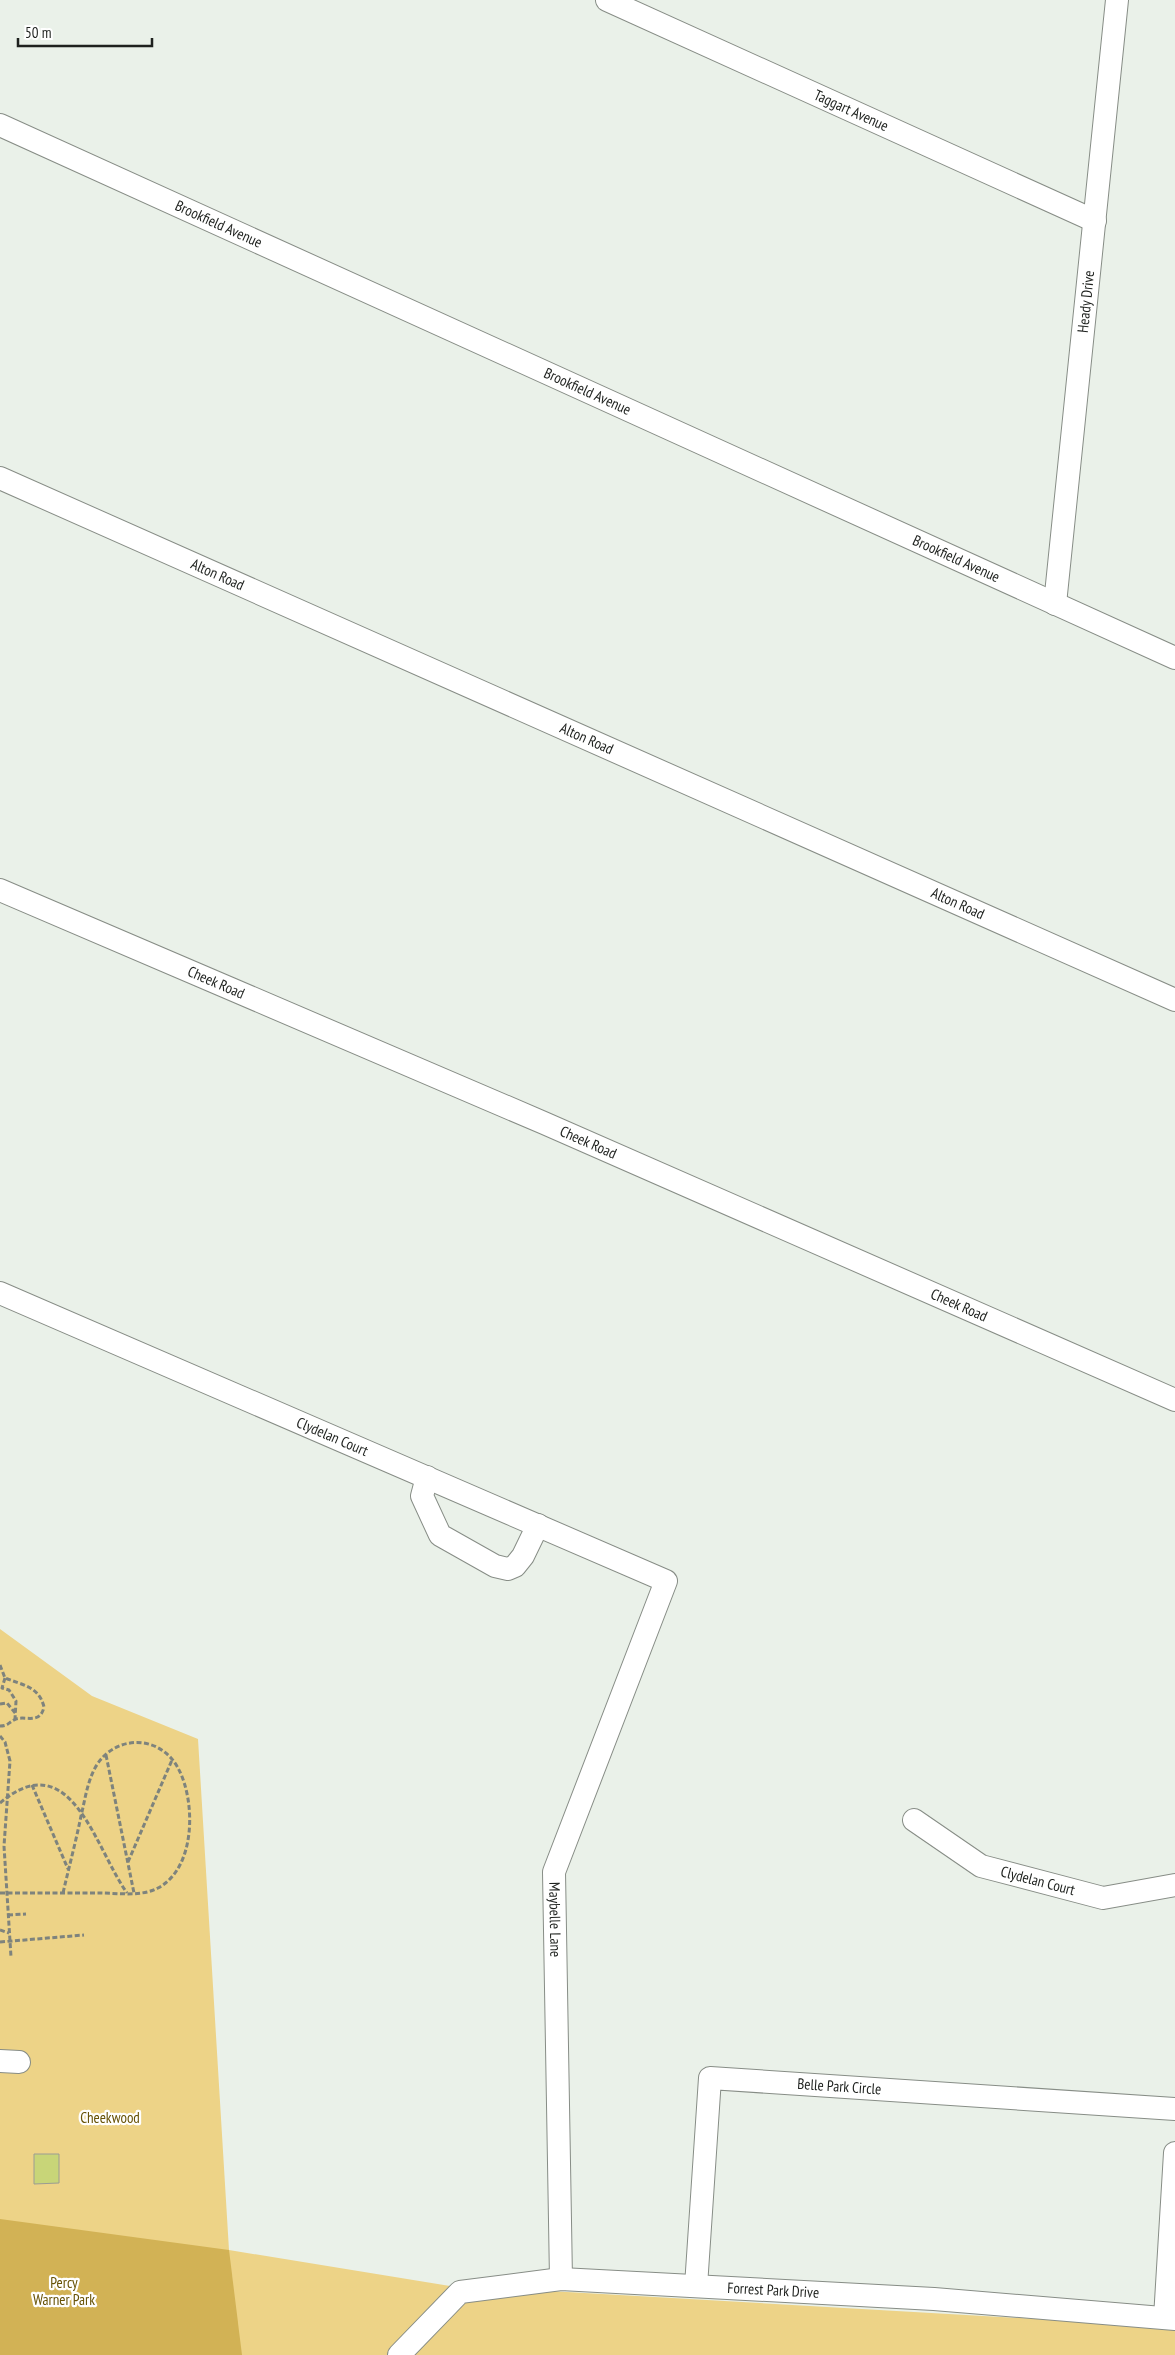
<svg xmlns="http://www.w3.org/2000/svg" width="1175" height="2355" viewBox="0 0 1175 2355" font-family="'PT Sans Narrow',sans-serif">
	<rect width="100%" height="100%" fill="#eaf1e9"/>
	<!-- green -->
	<polygon fill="#edd387" points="0,1629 92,1696 198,1739 229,2250 499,2294 532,2290 1175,2327 1175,2355 0,2355"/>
	<!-- forest -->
	<polygon fill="#d2b255" points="0,2219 229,2250 242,2355 0,2355"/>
	<!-- building -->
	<polygon fill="#c8d578" stroke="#9b9c93" points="34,2154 59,2154 59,2183 34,2184"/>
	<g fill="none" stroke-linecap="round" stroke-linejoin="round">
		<defs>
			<g id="minor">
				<path id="s1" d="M607 0 1095 221"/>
				<path id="s2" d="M0 125 1175 658"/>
				<path id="s3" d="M0 478 1175 1000"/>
				<path id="s4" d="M1055 604 1117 0"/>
				<path id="s5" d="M0 890 544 1123 1175 1400"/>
				<path id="s6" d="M0 1293 666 1581 554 1872 561 2279"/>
				<polyline points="427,1477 422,1496 440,1535 495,1566 508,1569 515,1566 523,1556 538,1525"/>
				<path id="s7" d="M914 1820 981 1866 1103 1898 1175 1885"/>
				<polyline points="0,2061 19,2062"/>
				<path id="s8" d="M696 2286 710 2078 1175 2109"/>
				<polyline points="1165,2318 1175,2153"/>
				<path id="s9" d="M399 2355 460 2292 561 2279 934 2299 1175 2319"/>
			</g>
		</defs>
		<!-- minor casing -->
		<use href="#minor" stroke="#878d86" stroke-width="24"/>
		<!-- path -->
		<g stroke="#7e837d" stroke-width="3" stroke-dasharray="5 2.5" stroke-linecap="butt">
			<path d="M0 1665 5 1678C22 1685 39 1686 44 1707 40 1726 23 1714 14 1720 8 1723 8 1726 0 1726"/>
			<polyline points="5,1678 2,1688 9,1690 16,1701 15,1719"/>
			<polyline points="0,1704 7,1703 16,1714"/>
			<polyline points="0,1736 5,1742 10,1761 4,1846 11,1957"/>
			<polyline points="106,1755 134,1893"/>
			<polyline points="32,1785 68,1869"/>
			<path d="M0 1803C71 1743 95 1848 127 1893"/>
			<polyline points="128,1862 172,1760"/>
			<path d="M0 1893C33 1893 66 1893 99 1893 118 1893 141 1897 158 1888 196 1868 196 1801 178 1768 159 1733 113 1735 95 1768 87 1783 85 1800 81 1816 76 1841 69 1867 63 1893"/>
			<polyline points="8,1915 26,1914"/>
			<polyline points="0,1930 9,1933"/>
			<polyline points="0,1942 84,1935"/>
		</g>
		<!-- minor -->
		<use href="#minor" stroke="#fff" stroke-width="22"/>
	</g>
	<g text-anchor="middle" stroke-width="4.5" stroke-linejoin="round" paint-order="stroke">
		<!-- street labels -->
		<g font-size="15" fill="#1e211e" stroke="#fff">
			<text dy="5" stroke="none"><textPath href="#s1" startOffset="268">Taggart Avenue</textPath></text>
			<text dy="5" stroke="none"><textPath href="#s2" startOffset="240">Brookfield Avenue</textPath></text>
			<text dy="5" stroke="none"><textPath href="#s4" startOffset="304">Heady Drive</textPath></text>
			<text dy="5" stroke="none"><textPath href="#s2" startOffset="645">Brookfield Avenue</textPath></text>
			<text dy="5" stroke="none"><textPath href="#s2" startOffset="1050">Brookfield Avenue</textPath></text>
			<text dy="5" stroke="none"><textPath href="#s3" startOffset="238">Alton Road</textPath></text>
			<text dy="5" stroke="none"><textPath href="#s3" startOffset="642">Alton Road</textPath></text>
			<text dy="5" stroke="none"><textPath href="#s3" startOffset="1048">Alton Road</textPath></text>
			<text dy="5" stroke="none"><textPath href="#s5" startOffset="235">Cheek Road</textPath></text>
			<text dy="5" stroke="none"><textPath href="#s5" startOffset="640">Cheek Road</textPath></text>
			<text dy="5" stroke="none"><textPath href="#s5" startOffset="1045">Cheek Road</textPath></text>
			<text dy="5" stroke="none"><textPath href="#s6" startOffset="362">Clydelan Court</textPath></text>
			<text dy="5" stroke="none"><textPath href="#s7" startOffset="140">Clydelan Court</textPath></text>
			<text dy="5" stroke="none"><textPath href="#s6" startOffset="1085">Maybelle Lane</textPath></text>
			<text dy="5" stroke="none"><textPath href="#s8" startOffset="338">Belle Park Circle</textPath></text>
			<text dy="5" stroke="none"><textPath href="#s9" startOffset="402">Forrest Park Drive</textPath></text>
		</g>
		<!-- park labels -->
		<g font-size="15" fill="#675206" stroke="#fff">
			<text x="110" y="2123">Cheekwood</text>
			<text x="64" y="2288">Percy<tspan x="64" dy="17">Warner Park</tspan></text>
		</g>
	</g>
	<!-- scale -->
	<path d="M18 38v8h134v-8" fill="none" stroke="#1e211e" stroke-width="2.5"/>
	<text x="25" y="38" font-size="15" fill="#1e211e" stroke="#ffffff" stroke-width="4" paint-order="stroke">50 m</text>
</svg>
